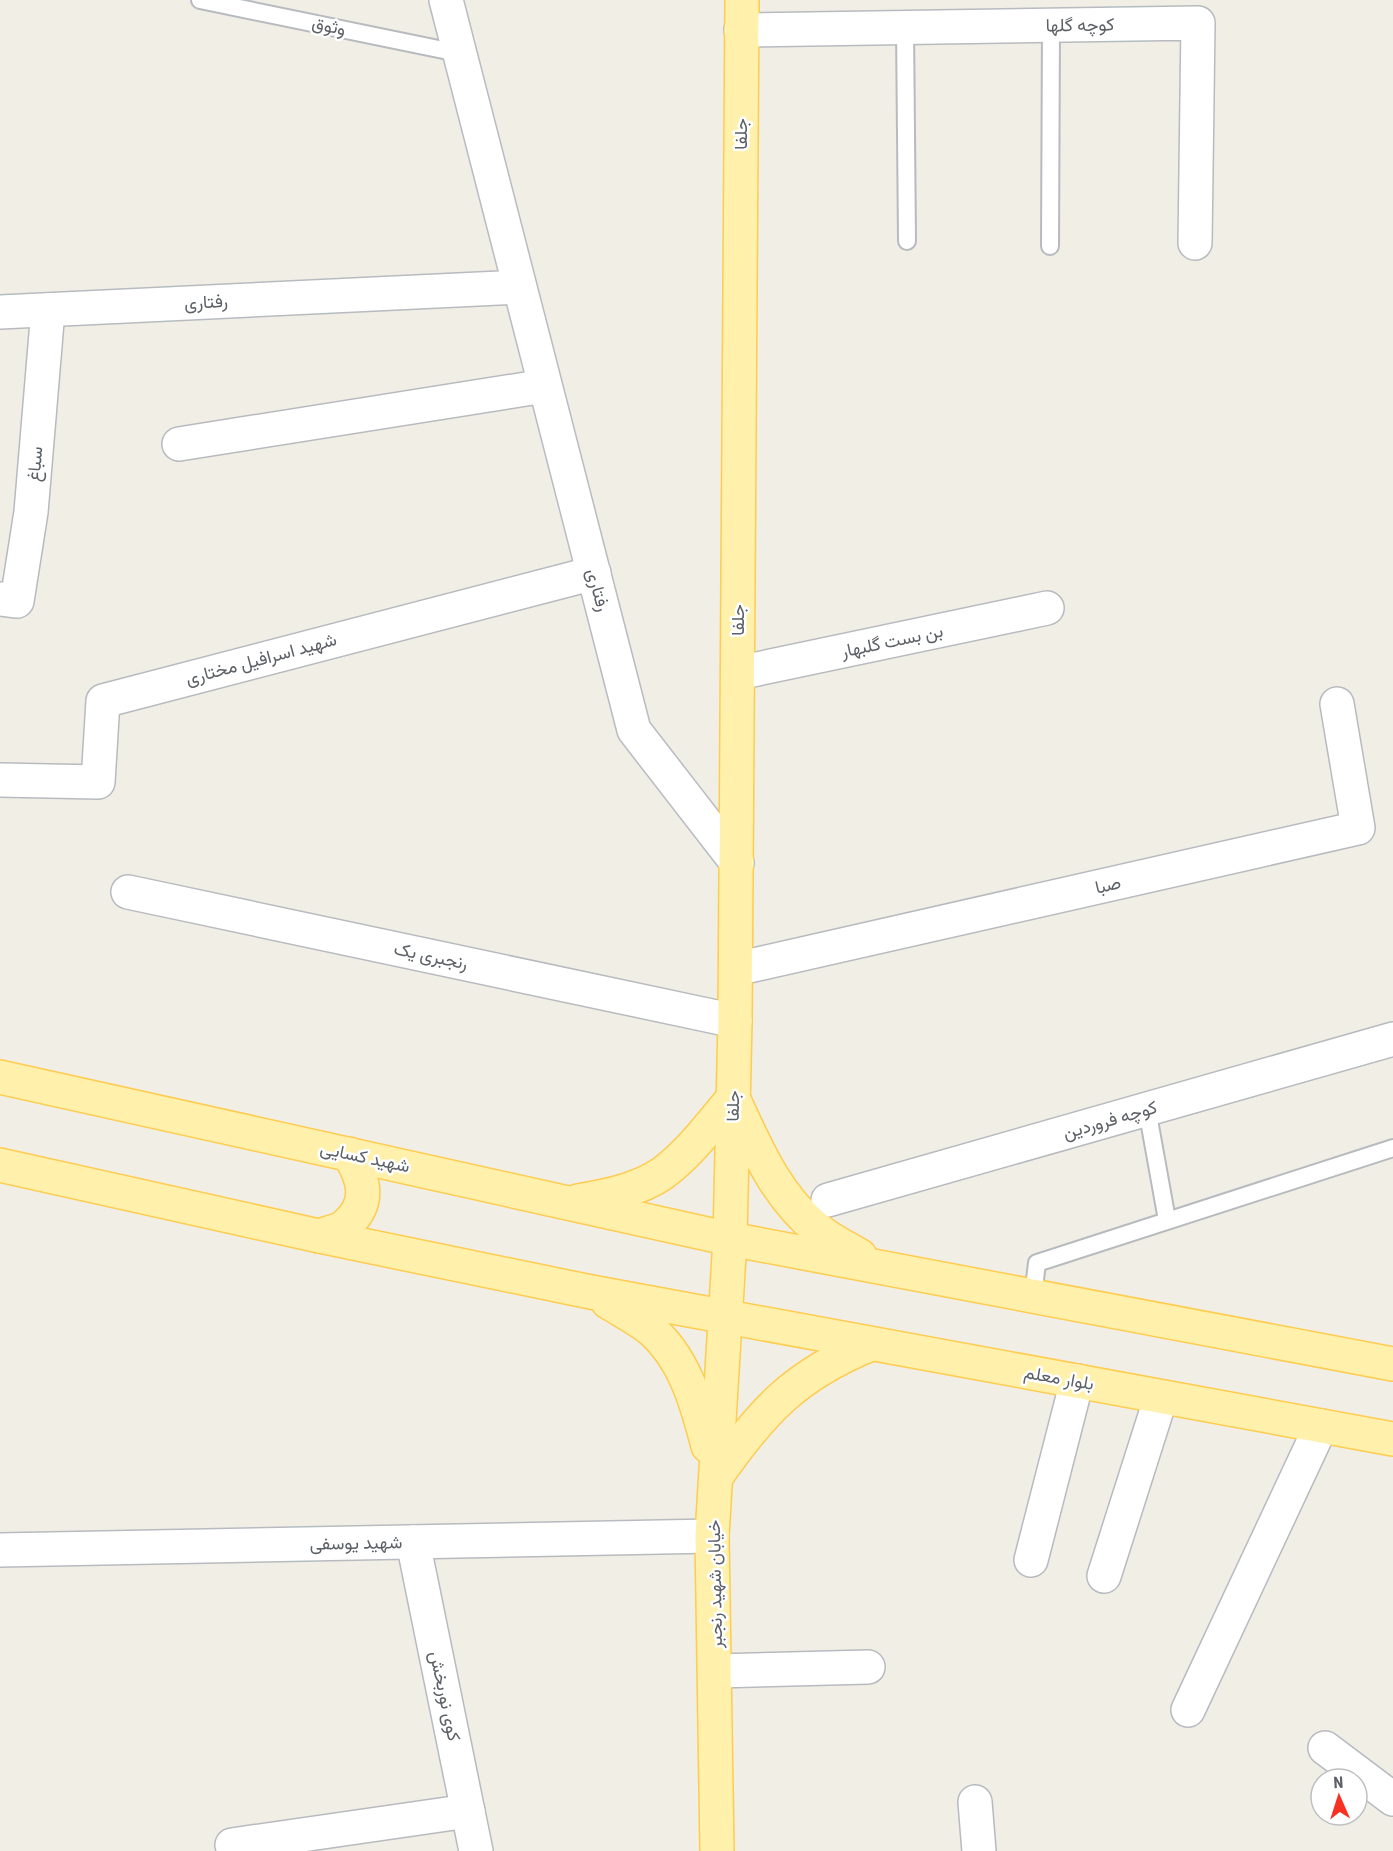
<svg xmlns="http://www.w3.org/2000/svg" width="1393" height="1851" viewBox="0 0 1393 1851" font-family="'Roboto Condensed',Vazirmatn,sans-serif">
	<rect width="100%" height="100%" fill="#f0eee5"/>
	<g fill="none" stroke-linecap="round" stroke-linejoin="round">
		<defs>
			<g id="lane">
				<polyline points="200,0 458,53"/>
				<polyline points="905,27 907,241"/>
				<polyline points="1050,246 1051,25"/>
				<polyline points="1147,1109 1167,1220"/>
				<polyline points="1033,1296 1037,1263 1393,1148"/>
			</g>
			<g id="street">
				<polyline points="741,30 1198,23 1195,243"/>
				<polyline points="0,312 519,287"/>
				<polyline points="179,444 545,386"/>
				<polyline points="0,599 17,601 31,512 48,310"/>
				<polyline points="738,673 1047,608"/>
				<polyline points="0,780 98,782 103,701 594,573"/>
				<polyline points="128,892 735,1021"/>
				<polyline points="736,969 1358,828 1337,704"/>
				<polyline points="828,1200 1393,1039"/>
				<polyline points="413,1542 476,1851"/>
				<polyline points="0,1550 712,1536"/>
				<polyline points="1031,1560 1077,1381"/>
				<polyline points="1104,1576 1161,1397"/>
				<polyline points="716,1671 868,1667"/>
				<polyline points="1188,1710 1321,1426"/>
				<polyline points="1325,1748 1393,1799"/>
				<polyline points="975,1802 979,1851"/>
				<polyline points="232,1845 468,1811"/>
			</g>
			<polyline id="secondary" points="446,0 634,730 737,863"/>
			<g id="primary">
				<polyline points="0,1077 730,1239 1393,1364"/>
				<polyline points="0,1165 319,1236 591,1292 1393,1439"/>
				<path d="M578 1201C606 1196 639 1190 663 1173 690 1153 712 1123 733 1098 755 1145 775 1195 817 1229 829 1240 846 1247 860 1256"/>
				<path d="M319 1236C327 1233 339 1231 345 1226 372 1203 364 1179 349 1154"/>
				<path d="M608 1302C621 1310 636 1318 648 1327 684 1356 697 1403 708 1446"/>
				<path d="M716 1477C762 1411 795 1375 871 1344"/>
				<polyline points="717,1851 712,1536 730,1239 735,1021 742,0"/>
			</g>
		</defs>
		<!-- lane casing -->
		<use href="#lane" stroke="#b7bbc0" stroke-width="20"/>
		<!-- street casing -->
		<use href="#street" stroke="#b7bbc0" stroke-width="36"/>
		<!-- secondary casing -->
		<use href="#secondary" stroke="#b8bcc2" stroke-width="36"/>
		<!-- primary casing -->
		<use href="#primary" stroke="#fecc50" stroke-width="36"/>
		<!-- lane -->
		<use href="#lane" stroke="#fff" stroke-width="16"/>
		<!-- street -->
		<use href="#street" stroke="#fff" stroke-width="33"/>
		<!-- secondary -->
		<use href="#secondary" stroke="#fff" stroke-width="33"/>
		<!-- primary -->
		<use href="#primary" stroke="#fff1ab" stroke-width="33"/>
	</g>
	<g text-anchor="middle" stroke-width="5" stroke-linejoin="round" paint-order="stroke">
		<!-- street labels -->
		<g font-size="18" fill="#5c6167" stroke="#fff">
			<text transform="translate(1080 25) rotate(-1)" y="6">کوچه گلها</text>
			<text transform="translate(329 26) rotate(12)" y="6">وثوق</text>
			<text transform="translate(741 134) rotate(-90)" y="6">جلفا</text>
			<text transform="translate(206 302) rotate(-3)" y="6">رفتاری</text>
			<text transform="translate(35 464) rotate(-85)" y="6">سباغ</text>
			<text transform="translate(598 590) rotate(75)" y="6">رفتاری</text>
			<text transform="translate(738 620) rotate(-90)" y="6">جلفا</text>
			<text transform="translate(892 641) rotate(-12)" y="6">بن بست گلبهار</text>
			<text transform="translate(261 659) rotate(-15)" y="6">شهید اسرافیل مختاری</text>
			<text transform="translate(1108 885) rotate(-13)" y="6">صبا</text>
			<text transform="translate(431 956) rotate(12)" y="6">رنجبری یک</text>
			<text transform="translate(733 1106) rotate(-89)" y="6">جلفا</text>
			<text transform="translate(1110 1120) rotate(-16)" y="6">کوچه فروردین</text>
			<text transform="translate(365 1157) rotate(12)" y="6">شهید کسایی</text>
			<text transform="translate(1059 1378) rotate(10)" y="6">بلوار معلم</text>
			<text transform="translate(356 1543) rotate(-1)" y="6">شهید یوسفی</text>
			<text transform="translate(715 1584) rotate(-91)" y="6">خیابان شهید رنجبر</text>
			<text transform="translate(445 1696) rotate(78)" y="6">کوی نوربخش</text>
		</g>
	</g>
	<!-- north arrow -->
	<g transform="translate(1339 1797) rotate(357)"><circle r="28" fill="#ffffff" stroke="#bec0c2" stroke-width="1.5"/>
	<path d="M0-4.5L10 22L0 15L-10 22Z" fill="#f93122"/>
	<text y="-9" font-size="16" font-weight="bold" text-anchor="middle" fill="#5c6167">N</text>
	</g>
</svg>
